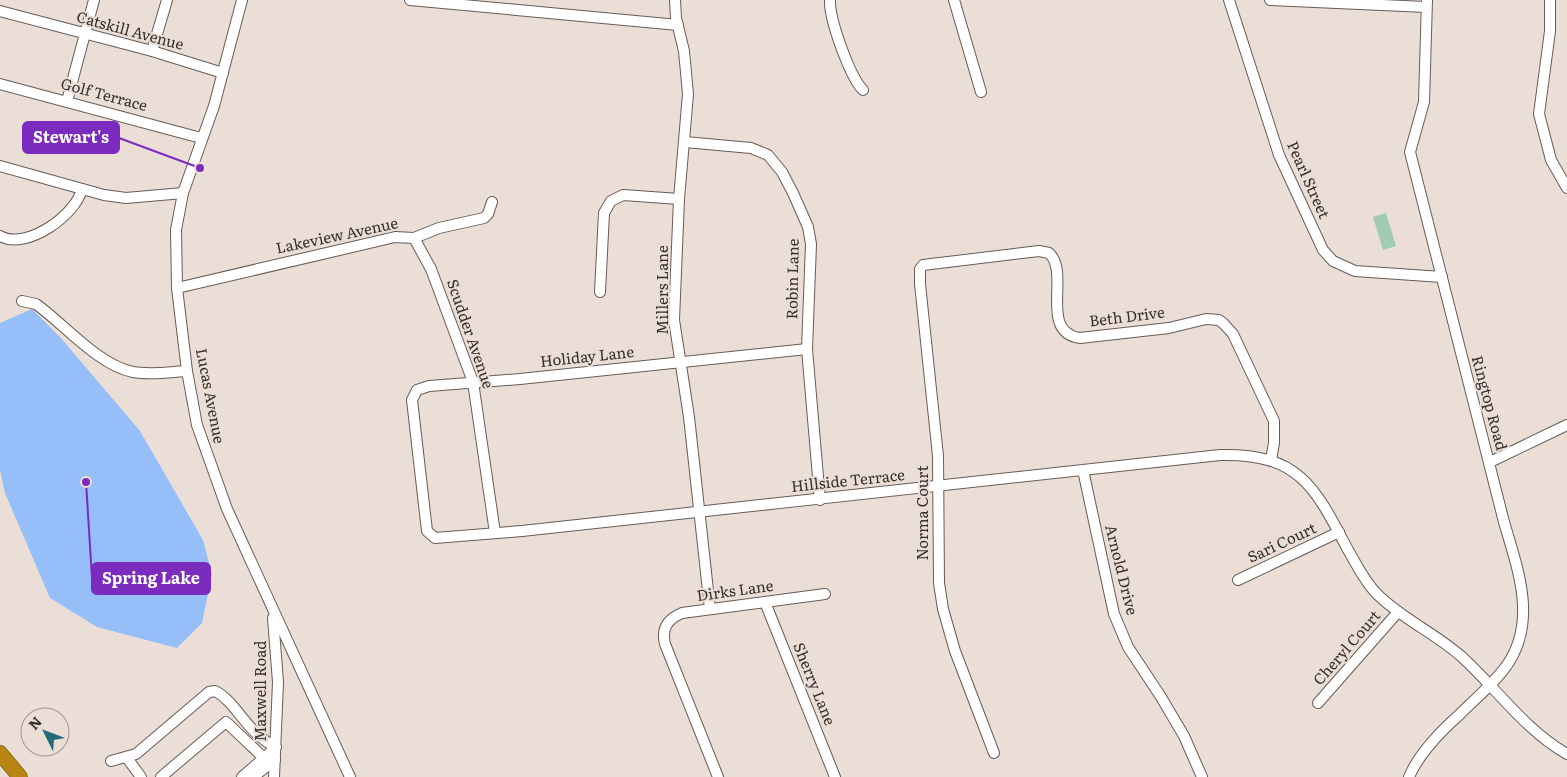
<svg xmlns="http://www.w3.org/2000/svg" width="1567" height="777" viewBox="0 0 1567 777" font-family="Literata,serif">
	<rect width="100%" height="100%" fill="#ebded6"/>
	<!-- green -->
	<polygon fill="#a0ccb3" points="1386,213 1396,246 1383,250 1373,217"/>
	<!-- water -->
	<polygon fill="#96bef8" points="32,309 60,337 140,431 203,540 212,574 202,623 177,648 97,627 50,598 5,493 0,470 0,323"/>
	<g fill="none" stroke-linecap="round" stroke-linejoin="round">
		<defs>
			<g id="minor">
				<polyline points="242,0 214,106 183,193 176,230 177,288 187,371 197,425 227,509 350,777"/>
				<polyline points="410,0 678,25"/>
				<polyline points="675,0 676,18 684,51 688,94 679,199 674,320 689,417 710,609"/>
				<path d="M830 0C829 19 850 77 863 90"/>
				<polyline points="954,0 981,92"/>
				<polyline points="1229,0 1279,155 1323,250 1333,261 1355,271 1442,277"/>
				<polyline points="1270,0 1426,7"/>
				<polyline points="1550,0 1550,31 1539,114 1551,160 1567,188"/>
				<polyline points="0,11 152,51 223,73"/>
				<polyline points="152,51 167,0"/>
				<polyline points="0,84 201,138"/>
				<polyline points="67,101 94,0"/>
				<polyline points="685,142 751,148 768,155 782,172 793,193 808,227 811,244 807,349 820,500"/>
				<polyline points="0,166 104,195 126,198 183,193"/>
				<path d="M0 236C26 251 76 215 82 189"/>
				<polyline points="414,238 431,269 473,382 495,533"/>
				<polyline points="177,288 395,237 414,238 439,228 484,218 488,214 492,202"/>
				<polyline points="600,292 604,213 611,201 623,195 679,199"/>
				<path d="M22 301 36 304C64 324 98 365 133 372 151 375 170 372 187 371"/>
				<path d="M807 349 520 379 429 386 417 390 412 400 427 531 435 538 522 531 1220 455C1299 453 1315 487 1348 550 1357 565 1364 581 1377 594 1402 619 1435 633 1462 657 1497 689 1525 730 1567 754"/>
				<polyline points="1490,462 1567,425"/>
				<polyline points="1083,470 1114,614 1128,647 1161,697 1184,736 1202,777"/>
				<polyline points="1238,580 1339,532"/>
				<polyline points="765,602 835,777"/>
				<polyline points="273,618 278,682 274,777"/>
				<polyline points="1318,703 1398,612"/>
				<path d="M994 753 955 651 943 609 939 583 938 456 920 284V269L923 265 1039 251 1049 253C1071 273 1038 332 1080 338L1169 328 1206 319 1219 320 1224 324 1233 334 1274 421V443L1271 460"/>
				<polyline points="127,758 141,777"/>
				<path d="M111 761 136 754 209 692 215 691C237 702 246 733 276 747L264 758"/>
				<polyline points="161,777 226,722 264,758 242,777"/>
				<polyline points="253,777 275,760"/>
				<path d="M718 777 665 644C661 628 668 619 682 613L825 594"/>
				<path d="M1409 777C1419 753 1440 732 1459 715 1475 699 1497 681 1509 662 1537 618 1517 567 1504 522L1410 152 1424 102 1427 0"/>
			</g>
			<polyline id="highway" points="0,753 20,777"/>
		</defs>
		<!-- minor casing -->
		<use href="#minor" stroke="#675c55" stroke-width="12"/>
		<!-- highway casing -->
		<use href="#highway" stroke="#8b681c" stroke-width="16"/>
		<!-- minor -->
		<use href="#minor" stroke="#fff" stroke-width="10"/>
		<!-- highway -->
		<use href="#highway" stroke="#ba8613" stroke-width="14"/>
	</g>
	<g text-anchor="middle" stroke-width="4" stroke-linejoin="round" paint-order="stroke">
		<!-- street labels -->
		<g font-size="15" fill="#35302d" stroke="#ebded6">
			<text transform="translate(130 31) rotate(15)" y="5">Catskill Avenue</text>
			<text transform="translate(104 95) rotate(15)" y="5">Golf Terrace</text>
			<text transform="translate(1308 180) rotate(66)" y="5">Pearl Street</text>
			<text transform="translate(337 236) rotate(-12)" y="5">Lakeview Avenue</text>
			<text transform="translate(793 279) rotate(-89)" y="5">Robin Lane</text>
			<text transform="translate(663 290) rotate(-90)" y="5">Millers Lane</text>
			<text transform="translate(1127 317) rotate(-7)" y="5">Beth Drive</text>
			<text transform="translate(470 334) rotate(71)" y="5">Scudder Avenue</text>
			<text transform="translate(587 357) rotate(-6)" y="5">Holiday Lane</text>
			<text transform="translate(210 396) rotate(79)" y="5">Lucas Avenue</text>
			<text transform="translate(1489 403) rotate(75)" y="5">Ringtop Road</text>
			<text transform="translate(848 481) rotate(-6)" y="5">Hillside Terrace</text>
			<text transform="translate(923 513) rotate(-90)" y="5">Norma Court</text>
			<text transform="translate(1282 543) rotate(-25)" y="5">Sari Court</text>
			<text transform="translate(1121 570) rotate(76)" y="5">Arnold Drive</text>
			<text transform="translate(735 591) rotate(-8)" y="5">Dirks Lane</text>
			<text transform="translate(1347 648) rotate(-49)" y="5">Cheryl Court</text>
			<text transform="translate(814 684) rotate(68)" y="5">Sherry Lane</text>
			<text transform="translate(261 691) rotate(-90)" y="5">Maxwell Road</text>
		</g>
	</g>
	<!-- callouts -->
	<path fill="none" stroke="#7b2cbf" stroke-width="2" d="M200 168L119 138M86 482L92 578"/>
	<g fill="#7b2cbf" stroke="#ebded6" stroke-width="2">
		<circle cx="200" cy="168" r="5"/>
		<circle cx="86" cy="482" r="5"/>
	</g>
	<g fill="#7b2cbf" stroke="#7b2cbf" stroke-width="2">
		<rect x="23" y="122" width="96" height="31" rx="5"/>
		<rect x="92" y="563" width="118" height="31" rx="5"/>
	</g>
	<g font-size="16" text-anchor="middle" font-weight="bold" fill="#fff">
		<text x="71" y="143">Stewart's</text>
		<text x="151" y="584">Spring Lake</text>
	</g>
	<!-- north arrow -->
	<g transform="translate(45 732) rotate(312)"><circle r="24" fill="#ebded6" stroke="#a29892"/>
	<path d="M0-4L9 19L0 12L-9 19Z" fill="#246b79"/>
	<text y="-8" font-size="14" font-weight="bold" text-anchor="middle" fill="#35302d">N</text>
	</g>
</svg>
